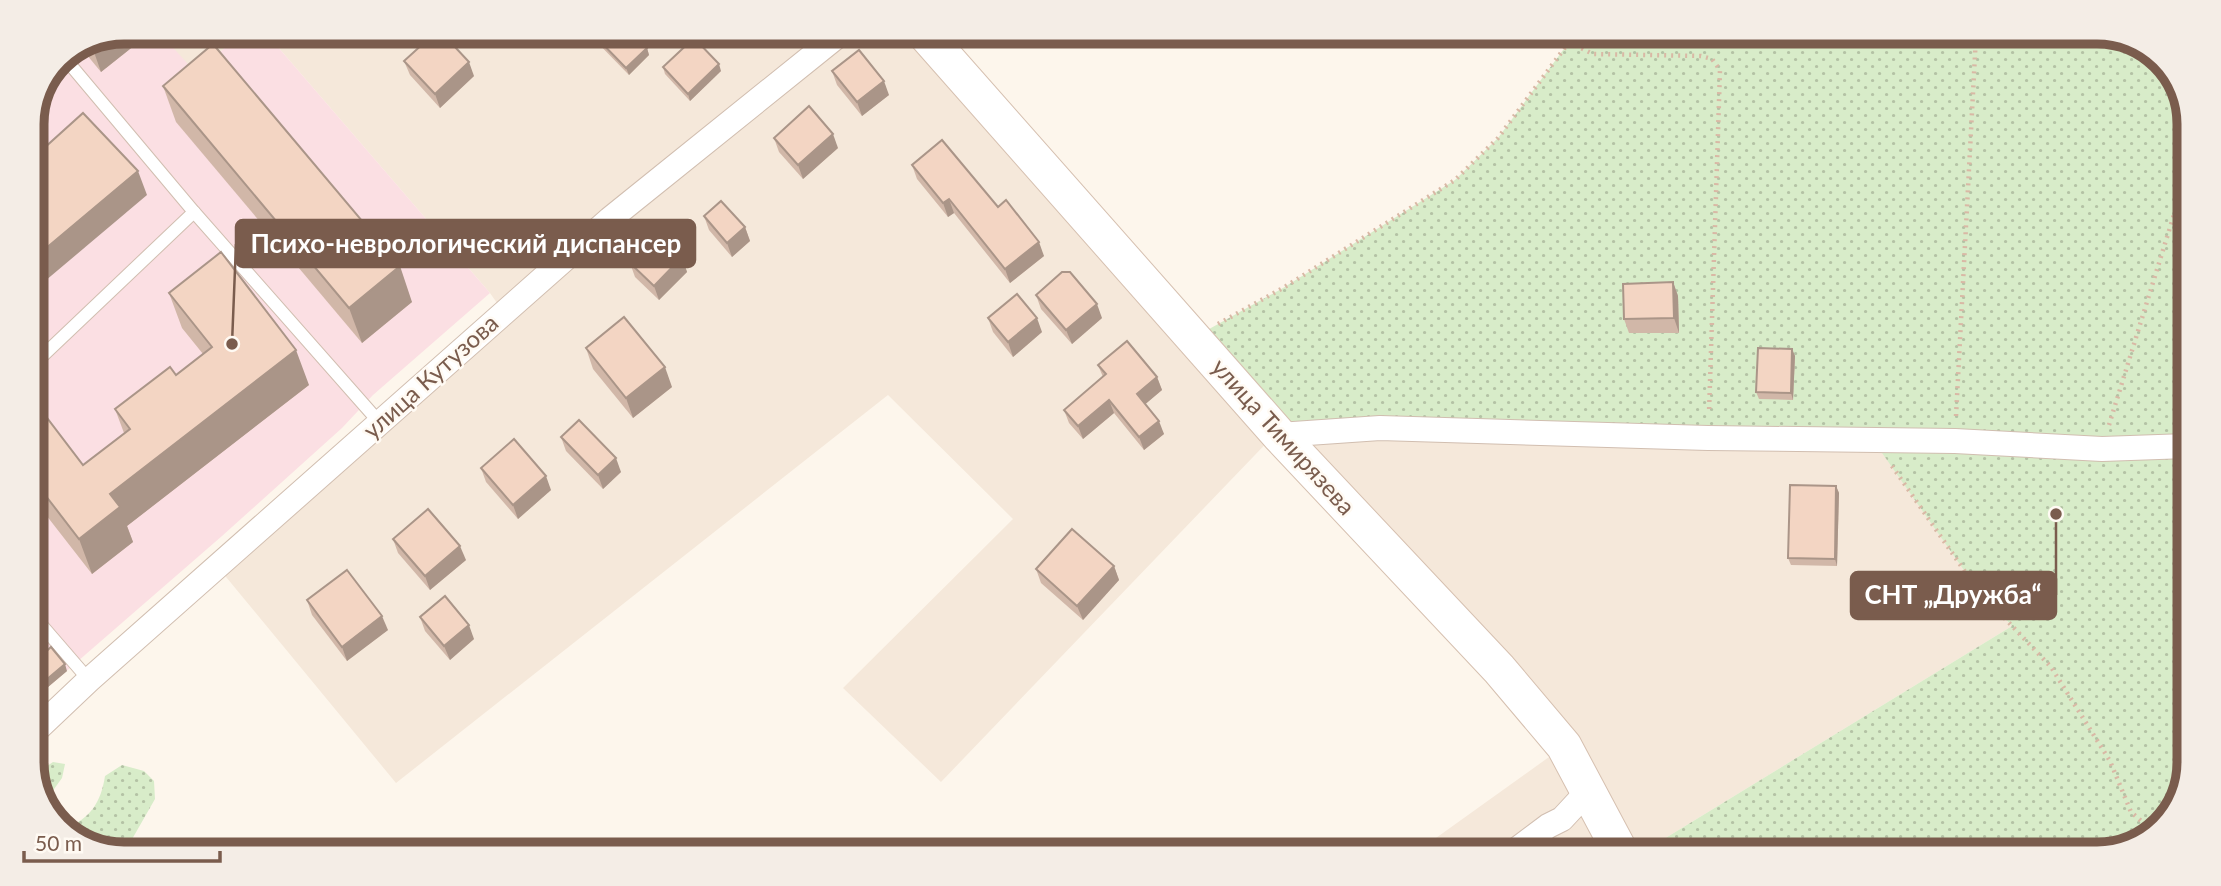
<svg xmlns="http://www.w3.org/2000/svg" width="2221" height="886" viewBox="0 0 2221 886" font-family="Lato,sans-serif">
	<defs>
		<pattern id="green-dots" width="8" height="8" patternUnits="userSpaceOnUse" patternTransform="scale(1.75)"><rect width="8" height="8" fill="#d8ecc9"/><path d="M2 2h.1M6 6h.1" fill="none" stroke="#b4c2a5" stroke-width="1.8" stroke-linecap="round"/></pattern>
	</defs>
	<rect width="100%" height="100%" fill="#fdf6ec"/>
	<!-- residential -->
	<g fill="#f5e8da">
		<polygon points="159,32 243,32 195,74"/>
		<polygon points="265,32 925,34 1276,433 941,782 843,688 1013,519 888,395 396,783 217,566 504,313 490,293"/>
		<polygon points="1279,435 1873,439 1977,589 2012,626 1641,853 1415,853 1563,747"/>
	</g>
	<!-- medical -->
	<polygon fill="#fbdfe3" points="124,32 159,32 196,73 243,32 265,32 490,293 373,395 342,428 222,536 32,701 32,118 59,58"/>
	<!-- green -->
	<g fill="url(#green-dots)">
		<polygon points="1571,35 2127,37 2171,68 2189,117 2184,792 2153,836 2098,854 1641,853 2012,626 1977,589 1873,440 1279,435 1193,338 1283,288 1455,180 1498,138 1569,42"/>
		<polygon points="53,762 65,764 62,778 44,803 34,775"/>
		<path d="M122 765 144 771 154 781 155 799 131 841 133 850 94 849 65 829C91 818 101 802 105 776Z"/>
	</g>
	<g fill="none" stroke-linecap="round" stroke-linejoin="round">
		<defs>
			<g id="service">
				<polyline points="63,56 194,212 380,423"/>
				<polyline points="32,366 194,212"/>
				<polyline points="32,614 89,680"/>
			</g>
			<g id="minor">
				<polyline points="1279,435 1380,428 1708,438 1955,441 2102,449 2187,446"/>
				<polyline points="32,734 89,680 610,219 841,33"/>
				<polyline points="1512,853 1548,826 1562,819 1588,791"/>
			</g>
			<polyline id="secondary" points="925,34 1279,435 1499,669 1564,746 1621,853"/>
		</defs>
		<!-- service casing -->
		<use href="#service" stroke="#d1beb0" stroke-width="14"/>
		<!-- minor casing -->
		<use href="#minor" stroke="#d1beb0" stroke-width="26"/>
		<!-- secondary casing -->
		<use href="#secondary" stroke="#d6c0b0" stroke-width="37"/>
		<!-- path -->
		<g stroke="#d9b8a5" stroke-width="4.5" stroke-dasharray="2 5" stroke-linecap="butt">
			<polyline points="1569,42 1593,54 1701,56 1712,59 1720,70 1709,413"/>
			<polyline points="1218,324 1283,288 1455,180 1498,138 1569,42 1571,35"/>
			<polyline points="1956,416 1976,36"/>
			<polyline points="2109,425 2189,166"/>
			<polyline points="1892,466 1977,589 2051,667 2110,761 2131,812 2155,833"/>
		</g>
		<!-- service -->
		<use href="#service" stroke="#fff" stroke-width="12"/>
		<!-- minor -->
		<use href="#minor" stroke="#fff" stroke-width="24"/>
		<!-- secondary -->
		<use href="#secondary" stroke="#fff" stroke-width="35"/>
	</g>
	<!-- wall -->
	<g fill="#d1b7a8">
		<polygon points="124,32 130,32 135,45 101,72 82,49"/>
		<polygon points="588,33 632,33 647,48 649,55 629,75"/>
		<polygon points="404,61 474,76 440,108 410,75"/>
		<polygon points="663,67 721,71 690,101 665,74"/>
		<polygon points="832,71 889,95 862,116 837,85"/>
		<polygon points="163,86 412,302 362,343 176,122"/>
		<polygon points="774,138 838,148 803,179 779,152"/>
		<polygon points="912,165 998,207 1044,256 1010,283 954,213 948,217 917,179"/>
		<polygon points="704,216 745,227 750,241 732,257 709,230"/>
		<polygon points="682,257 687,272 659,300 635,277 630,263"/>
		<polygon points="1673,282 1678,296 1679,333 1629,333 1624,319"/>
		<polygon points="169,293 309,385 127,526 133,542 92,574 32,497 32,423 83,465 124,433 115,409 176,375 203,354 182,328"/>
		<polygon points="1036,295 1102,318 1072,344 1041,309"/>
		<polygon points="988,318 1042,332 1013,357 993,332"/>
		<polygon points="586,348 672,387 633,418 593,369"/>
		<polygon points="1792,349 1795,356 1793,400 1759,399 1756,392"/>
		<polygon points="1098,365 1157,377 1162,390 1145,404 1164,434 1144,450 1114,413 1083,439 1069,423 1064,410 1103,377"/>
		<polygon points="561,437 621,472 603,489 566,451"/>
		<polygon points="481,468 551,490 518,519 486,482"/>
		<polygon points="1836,486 1839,493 1837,566 1791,565 1788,558"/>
		<polygon points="393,539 466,560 430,590 398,553"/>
		<polygon points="1114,566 1119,580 1083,620 1041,583 1036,569"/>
		<polygon points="307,600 388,630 347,661 312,615"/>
		<polygon points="420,617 474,639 450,660 425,631"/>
		<polygon points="32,664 67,671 48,687 34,671"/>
	</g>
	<!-- shaded-wall -->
	<g fill="#aa9588">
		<polygon points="124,32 130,32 135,45 101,72 94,52 114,35"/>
		<polygon points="647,48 649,55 629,75 626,68"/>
		<polygon points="469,62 474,76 440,108 435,94"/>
		<polygon points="719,64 721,71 690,101 688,94"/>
		<polygon points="884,81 889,95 862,116 857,102"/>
		<polygon points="833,134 838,148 803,179 798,165"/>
		<polygon points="138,171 147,195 32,292 32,260"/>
		<polygon points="949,199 954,213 948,217 943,203"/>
		<polygon points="745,227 750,241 732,257 727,243"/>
		<polygon points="1039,242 1044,256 1010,283 1005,269"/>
		<polygon points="682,257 687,272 659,300 654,286"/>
		<polygon points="400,266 412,302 362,343 349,308"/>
		<polygon points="1673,282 1678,296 1679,333 1674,318"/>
		<polygon points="1097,304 1102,318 1072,344 1066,330"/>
		<polygon points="1037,318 1042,332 1013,357 1008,342"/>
		<polygon points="1792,349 1795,356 1793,400 1791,393"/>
		<polygon points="296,350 309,385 127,526 133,542 92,574 79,539 110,494"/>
		<polygon points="665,367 672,387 633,418 626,398"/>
		<polygon points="1157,377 1162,390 1142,407 1137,394"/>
		<polygon points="1109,400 1114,413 1083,439 1078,426"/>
		<polygon points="1159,421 1164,434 1144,450 1139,437"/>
		<polygon points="616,458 621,472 603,489 598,475"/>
		<polygon points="546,476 551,490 518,519 513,505"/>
		<polygon points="1836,486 1839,493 1837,566 1835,559"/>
		<polygon points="460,546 466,560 430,590 425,576"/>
		<polygon points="1114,566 1119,580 1083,620 1077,606"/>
		<polygon points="382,616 388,630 347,661 342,647"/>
		<polygon points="469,625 474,639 450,660 444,646"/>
		<polygon points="65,664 67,671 48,687 46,680"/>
	</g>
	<!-- building -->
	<g fill="#f3d5c3" stroke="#aa9588" stroke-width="2">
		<polygon points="436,32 441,32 469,62 435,94 404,61"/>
		<polygon points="592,33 632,33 647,48 626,68"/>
		<polygon points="114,35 94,52 89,46"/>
		<polygon points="694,38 719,64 688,94 663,67"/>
		<polygon points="213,44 400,266 349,308 163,86"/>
		<polygon points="859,50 884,81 857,102 832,71"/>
		<polygon points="809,106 833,134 798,165 774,138"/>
		<polygon points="83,113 138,171 32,260 32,159"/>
		<polygon points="942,140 998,207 1006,200 1039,242 1005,269 949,199 943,203 912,165"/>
		<polygon points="721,201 745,227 727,243 704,216"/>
		<polygon points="657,234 682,257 654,286 630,263"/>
		<polygon points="221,252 296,350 110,494 120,507 79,539 32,478 32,423 44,414 83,465 130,429 115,409 170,367 176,375 212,347 169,293"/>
		<polygon points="1062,272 1070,272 1097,304 1066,330 1036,295"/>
		<polygon points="1673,282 1674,318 1624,319 1623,284"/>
		<polygon points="1017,294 1037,318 1008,342 988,318"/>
		<polygon points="624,317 665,367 626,398 586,348"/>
		<polygon points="1127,341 1157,377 1137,394 1159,421 1139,437 1109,400 1078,426 1064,410 1106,374 1098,365"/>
		<polygon points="1758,348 1792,349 1791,393 1756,392"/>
		<polygon points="579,420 616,458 598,475 561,437"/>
		<polygon points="514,439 546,476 513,505 481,468"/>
		<polygon points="1790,485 1836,486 1835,559 1788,558"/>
		<polygon points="428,509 460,546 425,576 393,539"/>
		<polygon points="1072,529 1114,566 1077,606 1036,569"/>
		<polygon points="347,570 382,616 342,647 307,600"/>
		<polygon points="445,596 469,625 444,646 420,617"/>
		<polygon points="51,647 65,664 46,680 32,664"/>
	</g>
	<g text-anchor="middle" stroke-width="5" stroke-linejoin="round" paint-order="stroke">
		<!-- street labels -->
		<g font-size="24" fill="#7a5c4d" stroke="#fffaf3">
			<text transform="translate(431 377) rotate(-42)" y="8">улица Кутузова</text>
			<text transform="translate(1283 437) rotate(48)" y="8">улица Тимирязева</text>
		</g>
	</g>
	<!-- crop -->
	<path d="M0 0H2221V886H0ZM124 44H2097A80 80 0 0 1 2177 124V762A80 80 0 0 1 2097 842H124A80 80 0 0 1 44 762V124A80 80 0 0 1 124 44Z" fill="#f4ede6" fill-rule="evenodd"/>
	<path fill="none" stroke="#7a5c4d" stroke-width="9" d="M124 44H2097A80 80 0 0 1 2177 124V762A80 80 0 0 1 2097 842H124A80 80 0 0 1 44 762V124A80 80 0 0 1 124 44Z"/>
	<!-- callouts -->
	<path fill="none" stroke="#7a5c4d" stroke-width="2.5" d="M232 344L236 244M2056 514L2056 595"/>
	<g fill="#7a5c4d" stroke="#fffaf3" stroke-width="2.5">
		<circle cx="232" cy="344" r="7"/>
		<circle cx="2056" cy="514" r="7"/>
	</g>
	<g fill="#7a5c4d" stroke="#7a5c4d" stroke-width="2.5">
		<rect x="236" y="220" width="459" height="47" rx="7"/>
		<rect x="1851" y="572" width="205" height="47" rx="7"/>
	</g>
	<g font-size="26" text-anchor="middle" font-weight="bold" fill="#fff">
		<text x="466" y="253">Психо-неврологический диспансер</text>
		<text x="1953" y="604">СНТ „Дружба“</text>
	</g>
	<!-- scale -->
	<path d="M24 851v10h196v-10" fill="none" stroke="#7a5c4d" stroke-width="3.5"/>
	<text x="35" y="851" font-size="21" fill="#7a5c4d" stroke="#fffaf3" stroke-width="5" paint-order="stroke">50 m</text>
</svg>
